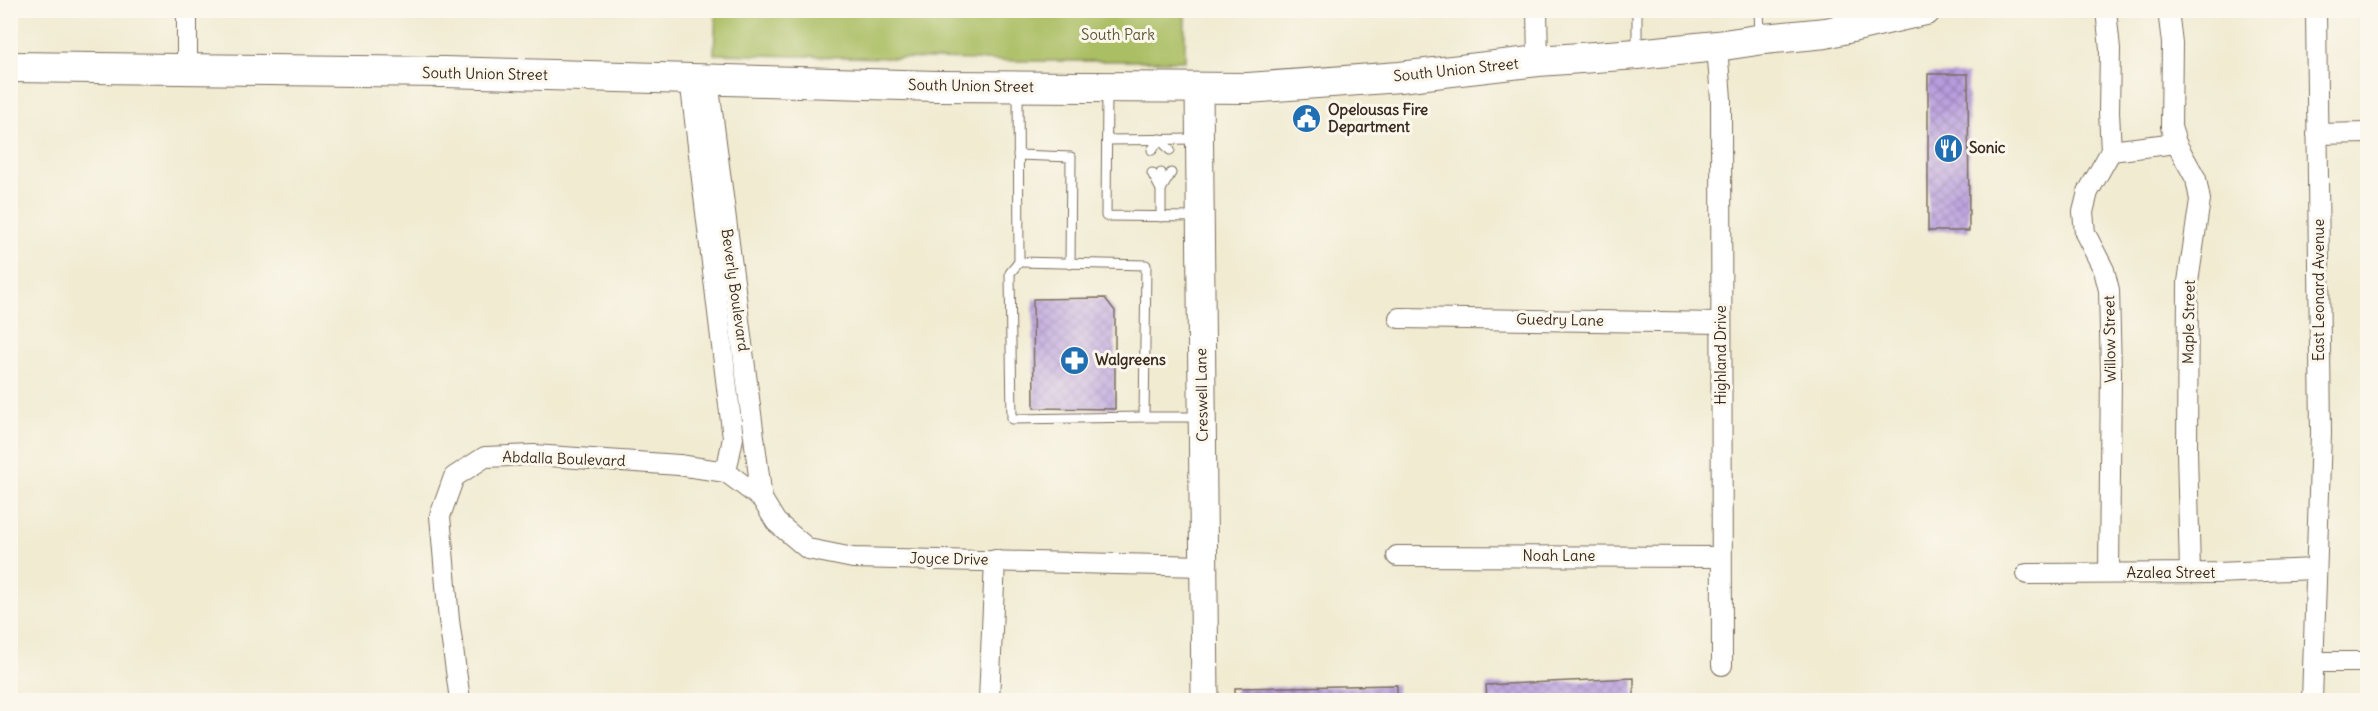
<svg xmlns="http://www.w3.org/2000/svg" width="2378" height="711" viewBox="0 0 2378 711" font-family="Delius,sans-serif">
	<defs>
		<pattern id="building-cross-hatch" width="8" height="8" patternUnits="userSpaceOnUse" patternTransform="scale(1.5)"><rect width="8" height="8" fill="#b79cde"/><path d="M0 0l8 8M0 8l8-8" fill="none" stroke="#967fb3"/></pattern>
	</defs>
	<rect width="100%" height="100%" fill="#fbf7ec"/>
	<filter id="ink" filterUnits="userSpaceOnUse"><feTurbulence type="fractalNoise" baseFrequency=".0167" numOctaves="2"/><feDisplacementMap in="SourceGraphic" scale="12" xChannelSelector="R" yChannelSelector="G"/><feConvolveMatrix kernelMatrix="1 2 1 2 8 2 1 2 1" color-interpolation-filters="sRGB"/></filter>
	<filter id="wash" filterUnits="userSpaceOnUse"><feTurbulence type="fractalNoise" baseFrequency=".008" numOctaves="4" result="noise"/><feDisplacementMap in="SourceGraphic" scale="24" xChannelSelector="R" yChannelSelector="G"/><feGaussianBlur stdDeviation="1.35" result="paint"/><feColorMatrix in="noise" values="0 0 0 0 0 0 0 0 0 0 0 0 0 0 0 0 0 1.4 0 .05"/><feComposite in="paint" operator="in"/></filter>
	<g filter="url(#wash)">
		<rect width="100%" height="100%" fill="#f1ebd2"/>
		<!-- green -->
		<polygon fill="#aabe63" stroke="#727440" stroke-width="1.5" points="716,11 1185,11 1185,61 1022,61 714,54"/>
		<g id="blocks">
			<!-- building -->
			<g fill="url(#building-cross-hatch)">
				<polygon points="1928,74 1968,74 1969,231 1928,231"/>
				<polygon points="1105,298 1115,311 1115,409 1034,408 1033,299"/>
				<polygon points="1634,678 1634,700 1487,700 1486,685"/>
				<polygon points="1397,685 1397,700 1235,700 1235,688"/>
			</g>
		</g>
	</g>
	<g filter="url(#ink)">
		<use href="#blocks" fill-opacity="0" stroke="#7b6e5d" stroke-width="1.5"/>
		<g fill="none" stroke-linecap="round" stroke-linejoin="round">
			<defs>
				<g id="lane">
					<polyline points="1637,10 1637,50"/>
					<polyline points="1759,10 1760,35"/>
					<polyline points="1018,89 1019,262 1146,265 1144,417 1200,417"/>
					<polyline points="1107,90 1106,216 1198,217"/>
					<polyline points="1160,139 1170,150"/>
					<polyline points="1107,140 1198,139"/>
					<polyline points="1152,150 1160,139"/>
					<polyline points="1018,155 1071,157 1070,264"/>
					<polyline points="1152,173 1160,188"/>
					<polyline points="1161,173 1161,217"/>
					<polyline points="1162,188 1171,173"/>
					<polyline points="1019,262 1010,273 1012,419 1144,417"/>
				</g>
				<g id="street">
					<polyline points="187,10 187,69"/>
					<polyline points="1537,10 1538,61"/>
					<polyline points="2106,10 2110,49 2109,112 2111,151 2088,192 2083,212 2085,233 2104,270 2109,290 2111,373 2109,572"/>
					<polyline points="2168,10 2172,43 2171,127 2176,143 2196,179 2200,200 2188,282 2187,450 2190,572"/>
					<polyline points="1717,46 1721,99 1722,665"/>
					<polyline points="690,79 733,438 726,472"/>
					<polyline points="708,80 762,499"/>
					<polyline points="2317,134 2368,133"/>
					<polyline points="2111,151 2176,143"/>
					<polyline points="1399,318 1721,323"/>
					<polyline points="1397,556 1721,557"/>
					<polyline points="2027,574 2217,573 2315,569"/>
					<polyline points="2314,662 2368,662"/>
					<polyline points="460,700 449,620 440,516 454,477 485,457 534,455 679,465 726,472 762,499 776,522 808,549 853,558 1205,566"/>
					<polyline points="989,700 995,560"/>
					<polyline points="2312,700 2321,433 2316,10"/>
				</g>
				<path id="secondary" d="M1199 89C1202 293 1204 497 1205 700"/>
				<polyline id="primary" points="10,67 444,72 936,86 1248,88 1400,77 1538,61 1637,54 1717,46 1764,39 1826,33 1926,10"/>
			</defs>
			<!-- lane casing -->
			<use href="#lane" stroke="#7b6e5d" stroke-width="11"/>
			<!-- street casing -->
			<use href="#street" stroke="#7b6e5d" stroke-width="22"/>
			<!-- secondary casing -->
			<use href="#secondary" stroke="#7b6e5d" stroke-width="29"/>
			<!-- primary casing -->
			<use href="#primary" stroke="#7b6e5d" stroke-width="32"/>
			<!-- lane -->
			<use href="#lane" stroke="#fff" stroke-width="9"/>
			<!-- street -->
			<use href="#street" stroke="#fff" stroke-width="20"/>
			<!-- secondary -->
			<use href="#secondary" stroke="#fff" stroke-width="27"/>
			<!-- primary -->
			<use href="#primary" stroke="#fff" stroke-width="30"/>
		</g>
	</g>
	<!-- icons -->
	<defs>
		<symbol id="civic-disc" viewBox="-11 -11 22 22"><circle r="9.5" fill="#1f6fb2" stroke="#fbf7ec"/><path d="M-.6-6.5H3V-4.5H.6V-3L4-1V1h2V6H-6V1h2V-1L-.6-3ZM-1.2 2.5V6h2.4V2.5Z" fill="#fff"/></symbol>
		<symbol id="restaurant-disc" viewBox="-11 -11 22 22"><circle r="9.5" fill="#1f6fb2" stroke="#fbf7ec"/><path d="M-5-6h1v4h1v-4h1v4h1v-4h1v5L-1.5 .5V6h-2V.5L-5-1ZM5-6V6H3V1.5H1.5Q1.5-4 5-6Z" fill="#fff"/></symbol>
		<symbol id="pharmacy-disc" viewBox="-11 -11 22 22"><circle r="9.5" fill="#1f6fb2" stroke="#fbf7ec"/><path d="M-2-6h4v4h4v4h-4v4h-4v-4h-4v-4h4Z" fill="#fff"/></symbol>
	</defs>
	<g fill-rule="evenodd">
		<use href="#civic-disc" x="1290" y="102" width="33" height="33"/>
		<use href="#restaurant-disc" x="1932" y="132" width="33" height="33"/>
		<use href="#pharmacy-disc" x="1058" y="344" width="33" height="33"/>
	</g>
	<g text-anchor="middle" stroke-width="6" stroke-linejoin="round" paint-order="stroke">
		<!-- park labels -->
		<g font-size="15" fill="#5c5633" stroke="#fbf7ec">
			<text x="1118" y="40">South Park</text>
		</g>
		<!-- street labels -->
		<g font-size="15" fill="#3b2a1e" stroke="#fbf7ec">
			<text transform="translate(1456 70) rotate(-6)" y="5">South Union Street</text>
			<text transform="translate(485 74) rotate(1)" y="5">South Union Street</text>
			<text transform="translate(971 86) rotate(1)" y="5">South Union Street</text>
			<text transform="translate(735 290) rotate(82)" y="5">Beverly Boulevard</text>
			<text transform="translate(2319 290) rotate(-90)" y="5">East Leonard Avenue</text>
			<text transform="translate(1560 320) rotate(1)" y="5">Guedry Lane</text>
			<text transform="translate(2189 322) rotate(-89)" y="5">Maple Street</text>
			<text transform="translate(2110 339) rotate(-91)" y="5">Willow Street</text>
			<text transform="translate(1721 355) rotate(-90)" y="5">Highland Drive</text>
			<text transform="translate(1202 395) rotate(-91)" y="5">Creswell Lane</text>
			<text transform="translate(564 459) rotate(2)" y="5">Abdalla Boulevard</text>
			<text x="1559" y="561">Noah Lane</text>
			<text transform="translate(949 559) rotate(1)" y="5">Joyce Drive</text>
			<text x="2171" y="578">Azalea Street</text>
		</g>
		<!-- poi labels -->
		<g font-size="15" font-weight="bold" fill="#3b2a1e" stroke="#fbf7ec" text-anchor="start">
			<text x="1328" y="115">Opelousas Fire<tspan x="1328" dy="17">Department</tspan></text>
			<text x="1969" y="153">Sonic</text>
			<text x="1095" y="365">Walgreens</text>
		</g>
	</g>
	<!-- margin -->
	<rect width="2378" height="711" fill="none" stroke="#fbf7ec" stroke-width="36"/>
</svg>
